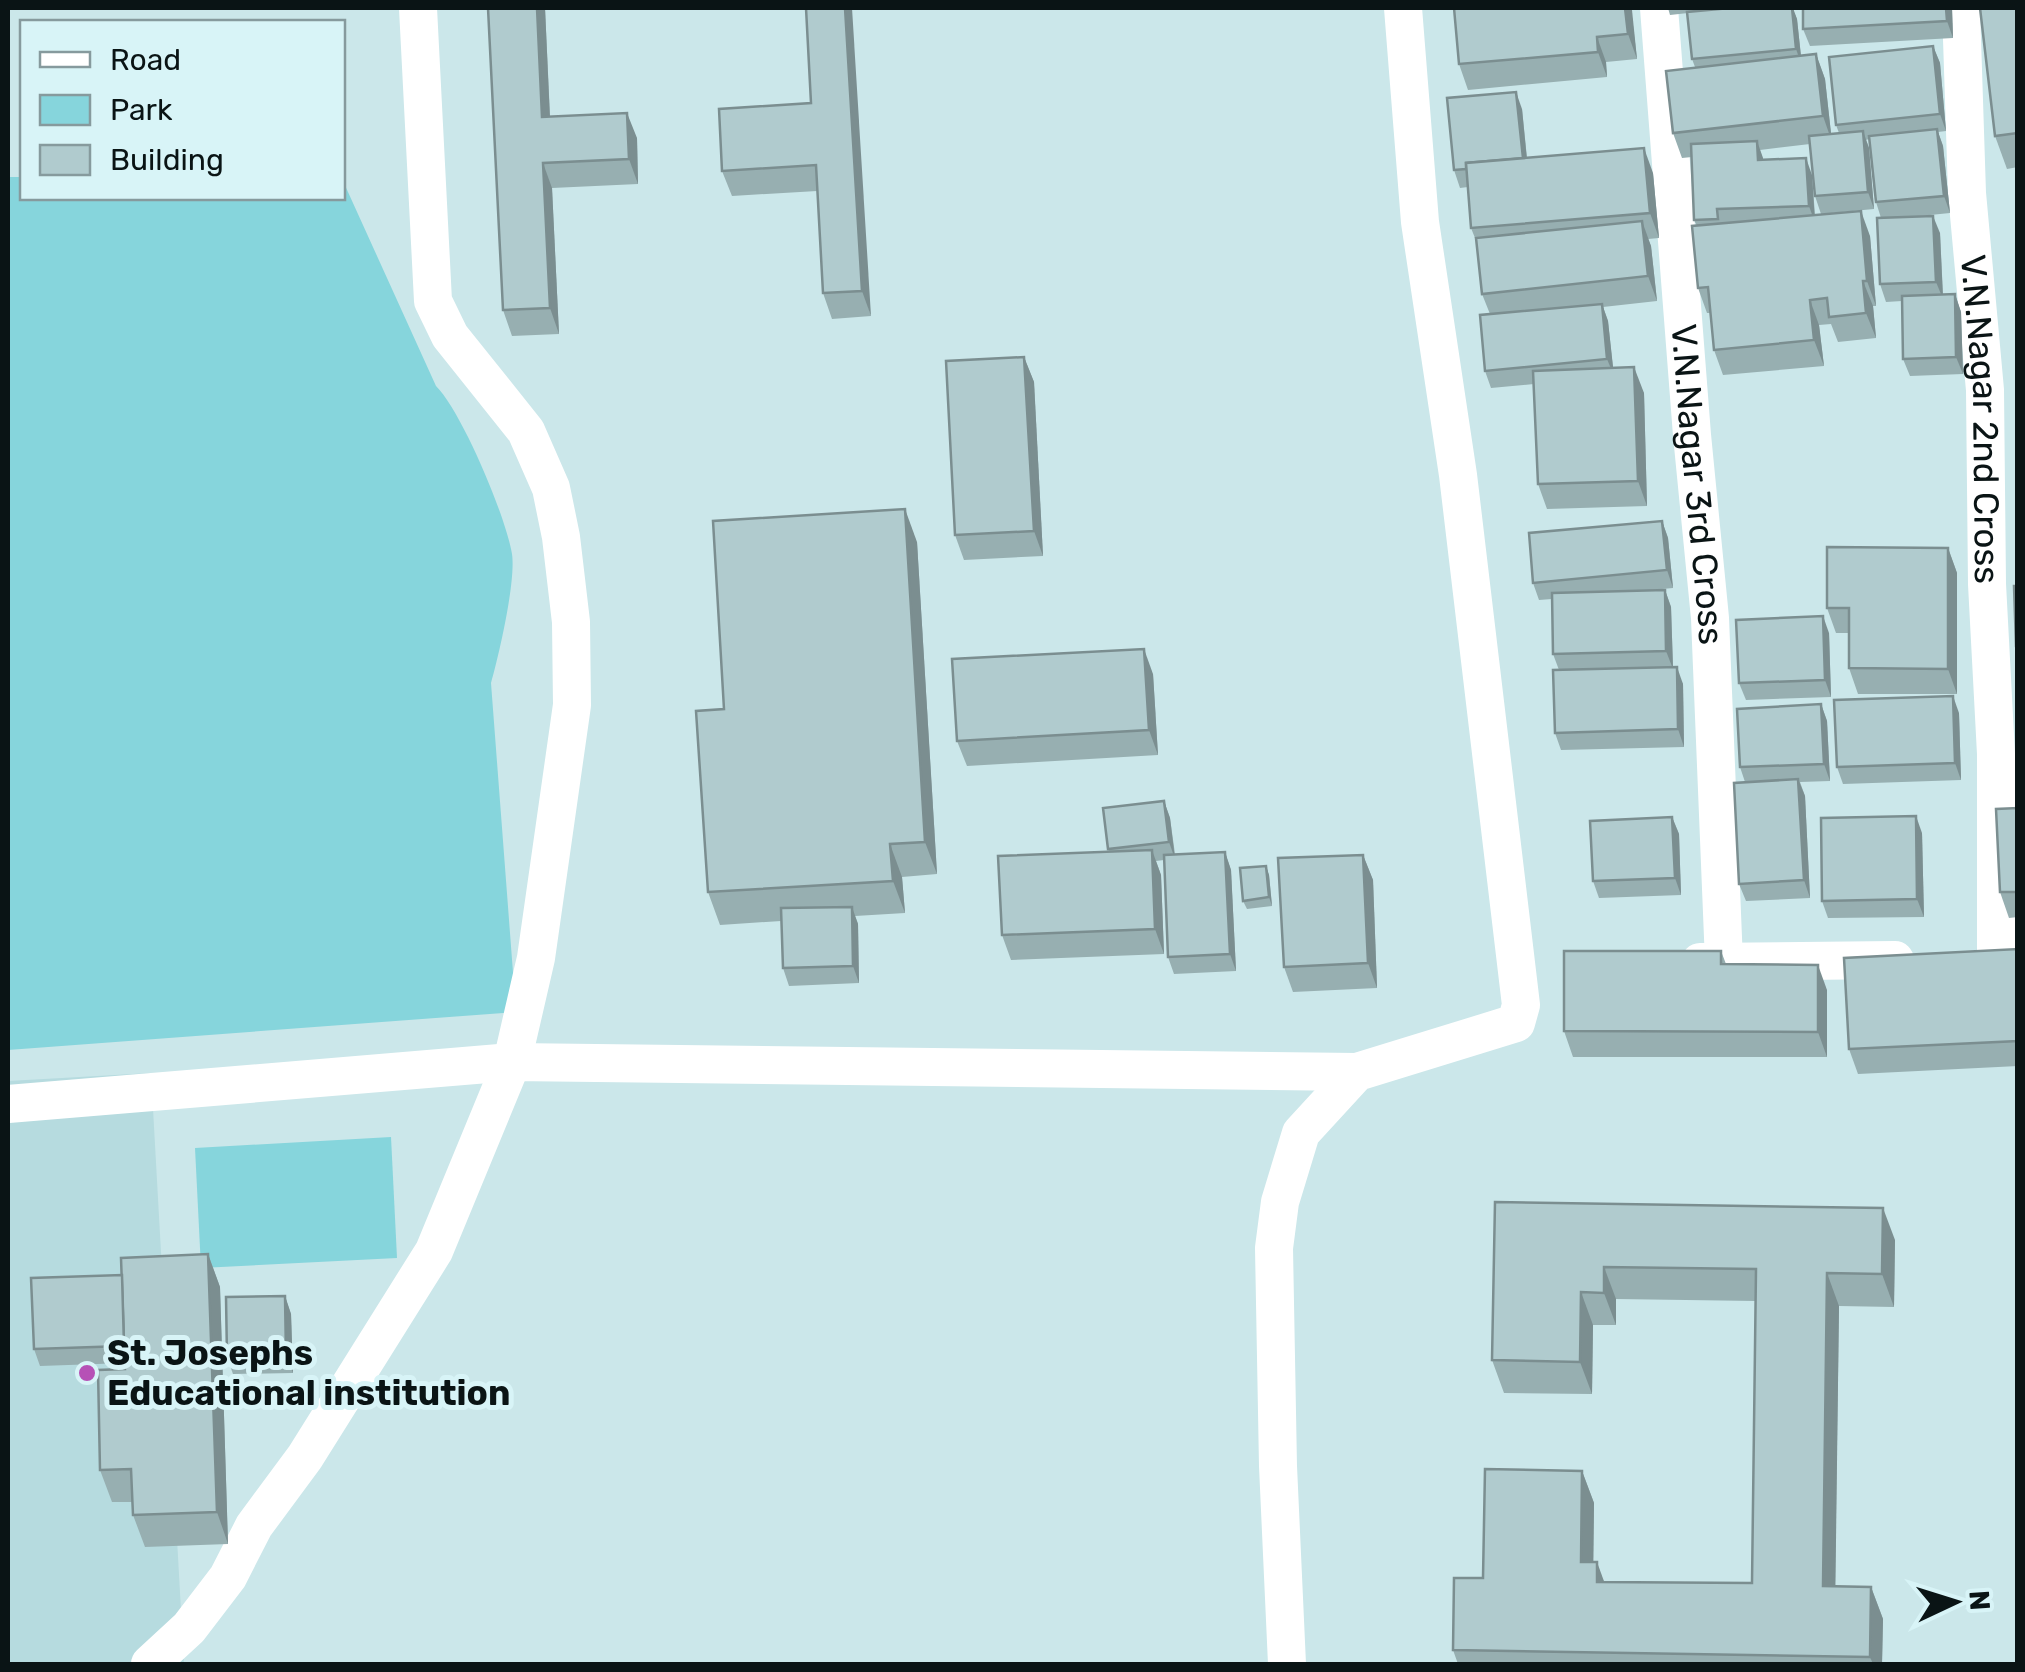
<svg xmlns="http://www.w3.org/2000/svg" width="2025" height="1672" viewBox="0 0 2025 1672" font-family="Rubik,sans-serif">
	<rect width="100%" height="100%" fill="#cbe7ea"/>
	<!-- built -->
	<polygon fill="#b6dbdf" points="151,1073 184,1664 8,1664 8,1081"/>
	<!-- green -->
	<g fill="#86d5dc">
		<path d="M8 177H22V198H342L343 181 436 386C462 412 506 517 512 554 516 581 499 655 491 683L516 1012 8 1050Z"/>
		<polygon points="391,1137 397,1258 201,1268 195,1148"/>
	</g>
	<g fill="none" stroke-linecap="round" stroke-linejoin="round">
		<!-- minor -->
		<g stroke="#fff" stroke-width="38">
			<path id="s1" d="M1659 8 1692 435 1710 618 1724 962"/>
			<path id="s2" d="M1961 8 1967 193 1985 390 1987 584 1996 754V954"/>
			<polyline points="1700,962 1895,960"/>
			<polyline points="8,1104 512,1062 1357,1072"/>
			<polyline points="150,1664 189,1628 228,1577 254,1526 305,1457 434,1251 512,1062 536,958 572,705 571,622 561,537 551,488 526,431 450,336 433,301 418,8"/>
			<polyline points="1287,1664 1278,1466 1274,1248 1280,1202 1301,1133 1357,1072 1516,1023 1521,1005 1458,475 1420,222 1403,8"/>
		</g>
	</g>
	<!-- wall -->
	<g fill="#97afb1">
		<polygon points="488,8 545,8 550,116 637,138 638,184 552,188 559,334 512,336 503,310"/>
		<polygon points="1454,8 1631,8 1637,59 1606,62 1607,77 1468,90 1459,64"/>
		<polygon points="1668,8 1792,8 1797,19 1801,56 1816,54 1825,79 1831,134 1839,133 1836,125 1933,46 1940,63 1946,131 1938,132 1943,146 1950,213 1910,217 1940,233 1943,295 1955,294 1961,312 1963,374 1910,376 1903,359 1902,301 1886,302 1880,284 1881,218 1876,202 1869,139 1866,140 1869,148 1874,209 1821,214 1815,196 1810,144 1760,150 1763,159 1812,175 1815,215 1870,236 1876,306 1873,306 1876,338 1838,342 1831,324 1819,325 1824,366 1723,375 1714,350 1710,313 1707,313 1698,288 1697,226 1694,220 1692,157 1682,158 1673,133 1695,67 1692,59 1688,13 1670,15"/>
		<polygon points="1803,8 1952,8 1953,38 1810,46 1803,29"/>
		<polygon points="2018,8 2018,167 2007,169 1995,136"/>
		<polygon points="811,103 871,316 832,319 823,293 817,191 732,196 722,171"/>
		<polygon points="1522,109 1527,158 1653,173 1659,238 1648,239 1651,246 1657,301 1603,307 1608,321 1613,368 1644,393 1647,506 1547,509 1538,484 1534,384 1491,388 1485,371 1490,314 1482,294 1477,243 1471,228 1468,187 1460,188 1454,170"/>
		<polygon points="1024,357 1034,382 1043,556 964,560 955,535"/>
		<polygon points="1662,521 1668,538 1673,588 1640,591 1665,590 1671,607 1673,667 1683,684 1684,747 1561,750 1555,733 1559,670 1553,654 1552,599 1539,600 1533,583"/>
		<polygon points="917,542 937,874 902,877 905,913 855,916 858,924 859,983 789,986 783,968 781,921 720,925 708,892 724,709"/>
		<polygon points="1948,548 1957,573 1957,694 1858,694 1849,668 1849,633 1836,633 1827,608"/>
		<polygon points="1829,633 1831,697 1746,700 1739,683"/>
		<polygon points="1153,674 1158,755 967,766 957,741"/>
		<polygon points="1821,704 1827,721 1830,781 1800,782 1805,796 1810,898 1746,901 1739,884 1745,782 1740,767"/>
		<polygon points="1959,713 1961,780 1843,784 1837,767"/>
		<polygon points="1164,801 1170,818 1175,854 1225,852 1231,870 1236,971 1174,974 1168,957 1164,860 1156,861 1161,875 1164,954 1011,960 1002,935 1109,852 1108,849"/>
		<polygon points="2018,808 2018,917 2009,918 2000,892"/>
		<polygon points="1672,817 1679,834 1681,895 1599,898 1593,881"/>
		<polygon points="1922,833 1924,917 1828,918 1822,901"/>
		<polygon points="1363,855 1373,880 1377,988 1293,992 1284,967"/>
		<polygon points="1266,866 1269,875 1272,906 1247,909 1243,901"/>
		<polygon points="2018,949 2018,1066 1858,1074 1849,1049"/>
		<polygon points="1721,951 1726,964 1827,990 1827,1057 1573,1057 1564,1031"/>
		<polygon points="1495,1202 1895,1240 1894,1307 1839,1306 1835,1586 1871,1587 1883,1619 1882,1664 1458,1664 1453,1650 1483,1578 1582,1471 1594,1503 1593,1562 1604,1582 1752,1583 1756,1301 1616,1299 1616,1325 1593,1325 1592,1394 1504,1393 1492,1360"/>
		<polygon points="208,1254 220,1287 228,1544 145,1547 133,1515 132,1502 112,1502 100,1470 125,1369 125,1363 40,1366 34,1349 122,1275"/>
		<polygon points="285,1296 291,1314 293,1373 233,1374 227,1357"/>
	</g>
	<!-- shaded-wall -->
	<g fill="#7b8e90">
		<polygon points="537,8 545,8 551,142 542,117"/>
		<polygon points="845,8 852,8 871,316 862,291"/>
		<polygon points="1625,8 1631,8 1632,10 1637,59 1628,34"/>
		<polygon points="1792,8 1793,8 1797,19 1802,66 1796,49"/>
		<polygon points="1946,8 1952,8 1953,38 1947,21"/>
		<polygon points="1597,37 1606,62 1607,77 1598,52"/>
		<polygon points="1933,46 1940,63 1946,131 1940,114"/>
		<polygon points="1816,54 1825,79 1832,142 1823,116"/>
		<polygon points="1516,92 1522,109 1529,181 1523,164"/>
		<polygon points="627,113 637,138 638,184 629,159"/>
		<polygon points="1937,129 1943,146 1950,213 1944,196"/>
		<polygon points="1863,131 1869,148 1874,209 1868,192"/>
		<polygon points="1757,141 1763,158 1764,177 1758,160"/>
		<polygon points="1644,148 1653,173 1659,238 1650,213"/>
		<polygon points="1806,158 1812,175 1815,223 1809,206"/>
		<polygon points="543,163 552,188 559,334 550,308"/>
		<polygon points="1861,211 1870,236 1876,306 1867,281"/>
		<polygon points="1933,216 1940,233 1943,299 1936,282"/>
		<polygon points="1642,221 1651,246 1657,301 1648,276"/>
		<polygon points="1863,281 1873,306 1876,338 1866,313"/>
		<polygon points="1955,294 1961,312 1963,374 1956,357"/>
		<polygon points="1810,300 1819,325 1824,366 1814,340"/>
		<polygon points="1602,304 1608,321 1614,376 1607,359"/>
		<polygon points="1024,357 1034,382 1043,556 1034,531"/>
		<polygon points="1634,367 1644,393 1647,506 1638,481"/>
		<polygon points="905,509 917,542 937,874 925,842"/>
		<polygon points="1662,521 1668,538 1673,588 1667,570"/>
		<polygon points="1948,548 1957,573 1957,694 1948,669"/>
		<polygon points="1665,590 1671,607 1673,669 1666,651"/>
		<polygon points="1823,616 1829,633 1831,697 1825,680"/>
		<polygon points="1144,649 1153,674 1158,755 1149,730"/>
		<polygon points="1677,667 1683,684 1684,747 1678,729"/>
		<polygon points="1953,696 1959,713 1961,780 1955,763"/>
		<polygon points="1821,704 1827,721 1830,781 1824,764"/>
		<polygon points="1798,779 1805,796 1810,898 1804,880"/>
		<polygon points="1164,801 1170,818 1175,859 1169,842"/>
		<polygon points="1916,816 1922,833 1924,917 1917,899"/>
		<polygon points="1672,817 1679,834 1681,895 1675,878"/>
		<polygon points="890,844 902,877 905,913 893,881"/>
		<polygon points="1152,850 1161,875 1164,954 1155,929"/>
		<polygon points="1225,852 1231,870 1236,971 1230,954"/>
		<polygon points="1363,855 1373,880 1377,988 1368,963"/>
		<polygon points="1266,866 1269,875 1272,906 1269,897"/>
		<polygon points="852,907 858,924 859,983 853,966"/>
		<polygon points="1818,965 1827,990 1827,1057 1818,1032"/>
		<polygon points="1883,1208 1895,1240 1894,1307 1882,1274"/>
		<polygon points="208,1254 220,1287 228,1544 217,1512"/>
		<polygon points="1604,1267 1616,1299 1616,1325 1604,1293"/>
		<polygon points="1827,1273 1839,1306 1835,1619 1823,1586"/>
		<polygon points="1581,1292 1593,1325 1592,1394 1580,1362"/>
		<polygon points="285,1296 291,1314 293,1373 286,1356"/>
		<polygon points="1582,1471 1594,1503 1593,1595 1581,1562"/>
		<polygon points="1597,1562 1609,1595 1597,1582"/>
		<polygon points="1871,1587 1883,1619 1882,1664 1873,1664 1870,1657"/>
	</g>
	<!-- building -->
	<g fill="#b0cbce" stroke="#7b8e90" stroke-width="2.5">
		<polygon points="488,8 537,8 542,117 627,113 629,159 543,163 550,308 503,310"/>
		<polygon points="806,8 845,8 862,291 823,293 816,165 722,171 719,109 811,103"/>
		<polygon points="1454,8 1625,8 1628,34 1597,37 1598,52 1459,64"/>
		<polygon points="1730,8 1792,8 1796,49 1692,59 1687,12"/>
		<polygon points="1803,8 1946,8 1947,21 1803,29"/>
		<polygon points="1980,8 2018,8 2018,133 1995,136"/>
		<polygon points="1933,46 1940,114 1836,125 1829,57"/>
		<polygon points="1816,54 1823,116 1673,133 1666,71"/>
		<polygon points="1516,92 1523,158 1466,163 1466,169 1454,170 1447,98"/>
		<polygon points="1937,129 1944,196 1876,202 1869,136"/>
		<polygon points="1863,131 1868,192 1815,196 1809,136"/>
		<polygon points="1757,141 1758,160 1806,158 1809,206 1717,209 1718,219 1694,220 1691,144"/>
		<polygon points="1644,148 1650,213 1471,228 1466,163"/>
		<polygon points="1861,211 1867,281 1863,281 1866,313 1829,317 1827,298 1810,300 1814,340 1714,350 1708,287 1698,288 1692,226"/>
		<polygon points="1933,216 1936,282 1880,284 1877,218"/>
		<polygon points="1642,221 1648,276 1482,294 1476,238"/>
		<polygon points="1955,294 1956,357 1903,359 1902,296"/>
		<polygon points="1602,304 1607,359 1485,371 1480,315"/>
		<polygon points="1024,357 1034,531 955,535 946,361"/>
		<polygon points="1634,367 1638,481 1538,484 1533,371"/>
		<polygon points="905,509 925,842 890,844 893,881 708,892 696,711 724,709 713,521"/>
		<polygon points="1662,521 1667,570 1533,583 1529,533"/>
		<polygon points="1827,547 1948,548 1948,669 1849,668 1849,608 1827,608"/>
		<polygon points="2014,586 2018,586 2018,646 2016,646"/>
		<polygon points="1665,590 1666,651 1553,654 1552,593"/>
		<polygon points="1823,616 1825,680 1739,683 1736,620"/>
		<polygon points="1144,649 1149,730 957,741 952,659"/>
		<polygon points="1677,667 1678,729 1555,733 1553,670"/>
		<polygon points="1953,696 1955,763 1837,767 1834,700"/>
		<polygon points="1821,704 1824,764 1740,767 1737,709"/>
		<polygon points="1798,779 1804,880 1739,884 1734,783"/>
		<polygon points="1164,801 1169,842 1108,849 1103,808"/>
		<polygon points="2018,808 2018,892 2000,892 1996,809"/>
		<polygon points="1916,816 1917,899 1822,901 1821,818"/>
		<polygon points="1672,817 1675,878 1593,881 1590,821"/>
		<polygon points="1152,850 1155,929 1002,935 998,856"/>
		<polygon points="1225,852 1230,954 1168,957 1164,855"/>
		<polygon points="1363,855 1368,963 1284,967 1278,858"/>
		<polygon points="1266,866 1269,897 1243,901 1240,868"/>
		<polygon points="852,907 853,966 783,968 781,908"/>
		<polygon points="2018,949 2018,1041 1849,1049 1844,958"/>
		<polygon points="1564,951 1721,951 1721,964 1818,965 1818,1032 1564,1031"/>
		<polygon points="1495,1202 1883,1208 1882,1274 1827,1273 1823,1586 1871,1587 1870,1657 1453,1650 1454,1578 1483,1578 1485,1469 1582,1471 1581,1562 1597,1562 1597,1582 1752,1583 1756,1269 1604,1267 1604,1293 1581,1292 1580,1362 1492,1360"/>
		<polygon points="208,1254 217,1512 133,1515 131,1469 100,1470 98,1370 125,1369 121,1258"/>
		<polygon points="122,1275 124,1346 34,1349 31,1278"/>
		<polygon points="285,1296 286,1356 227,1357 226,1297"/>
	</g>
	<!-- markers -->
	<circle fill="#b651b6" stroke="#d8f4f7" stroke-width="4" cx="87" cy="1373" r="10"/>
	<g text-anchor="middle" stroke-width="10" stroke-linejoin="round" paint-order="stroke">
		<!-- street labels -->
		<g font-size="35" fill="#0a1415" stroke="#d8f4f7">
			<text dy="12" stroke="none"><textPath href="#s2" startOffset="412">V.N.Nagar 2nd Cross</textPath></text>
			<text dy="12" stroke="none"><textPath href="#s1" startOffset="478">V.N.Nagar 3rd Cross</textPath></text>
		</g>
		<!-- poi labels -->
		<g font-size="35" font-weight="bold" fill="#0a1415" stroke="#d8f4f7" text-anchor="start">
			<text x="107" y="1365">St. Josephs<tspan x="107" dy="40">Educational institution</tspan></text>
		</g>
	</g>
	<!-- border -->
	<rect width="2025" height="1672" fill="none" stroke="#0a1415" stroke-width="20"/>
	<!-- legend -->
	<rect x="20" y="20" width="325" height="180" fill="#d8f4f7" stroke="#869a9d" stroke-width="2.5"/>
	<rect x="40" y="52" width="50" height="15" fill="#ffffff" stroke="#869a9d" stroke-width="2.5"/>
	<text x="110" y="70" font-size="30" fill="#0a1415">Road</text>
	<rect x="40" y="95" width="50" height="30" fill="#86d5dc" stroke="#869a9d" stroke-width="2.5"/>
	<text x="110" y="120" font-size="30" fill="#0a1415">Park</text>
	<rect x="40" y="145" width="50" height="30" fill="#b0cbce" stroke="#869a9d" stroke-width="2.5"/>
	<text x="110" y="170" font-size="30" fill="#0a1415">Building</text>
	<!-- north arrow -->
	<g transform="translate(1955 1602) rotate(86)" stroke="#d8f4f7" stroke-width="8" paint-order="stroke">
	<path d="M0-8L18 38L0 25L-18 38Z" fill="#0a1415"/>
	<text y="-15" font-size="28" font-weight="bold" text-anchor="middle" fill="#0a1415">N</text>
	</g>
</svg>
